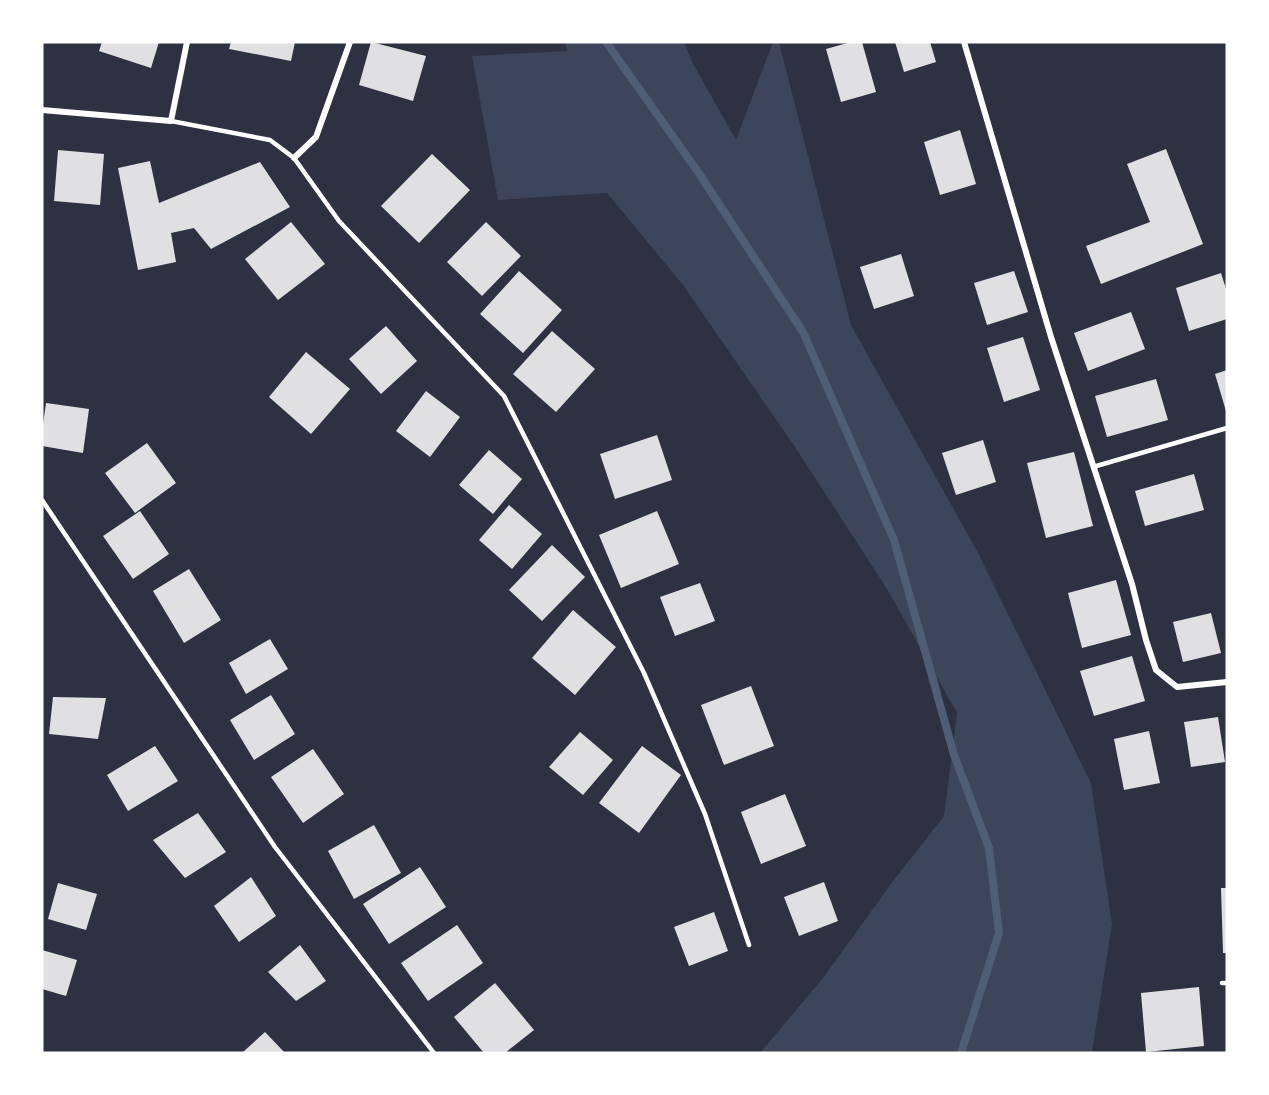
<svg xmlns="http://www.w3.org/2000/svg" width="1269" height="1095" viewBox="0 0 1269 1095" font-family="'Open Sans',sans-serif">
	<rect width="100%" height="100%" fill="#2d3142"/>
	<!-- green -->
	<polygon fill="#3c4559" points="565,42 684,42 692,62 736,140 773,42 779,42 851,325 977,551 1091,783 1112,924 1092,1053 760,1053 823,978 893,881 944,816 957,713 887,589 795,447 683,285 607,193 498,200 472,56 567,51"/>
	<g fill="none" stroke-linecap="round" stroke-linejoin="round">
		<!-- stream -->
		<polyline stroke="#4f5d75" stroke-width="8" points="606,42 698,172 803,332 894,540 954,755 989,848 999,933 961,1053"/>
	</g>
	<!-- building -->
	<g fill="#e0e0e3">
		<polygon points="102,42 159,42 151,68 99,51"/>
		<polygon points="231,42 295,42 291,61 229,49"/>
		<polygon points="371,42 426,56 413,101 359,85"/>
		<polygon points="851,42 862,42 876,92 841,102 826,49"/>
		<polygon points="895,42 930,42 936,62 904,72"/>
		<polygon points="960,130 976,184 940,195 924,142"/>
		<polygon points="1166,149 1203,244 1101,284 1086,246 1150,222 1127,164"/>
		<polygon points="58,150 104,154 100,205 54,201"/>
		<polygon points="432,154 470,190 419,243 381,206"/>
		<polygon points="150,161 159,203 260,162 290,207 211,249 194,228 171,233 176,262 138,270 118,168"/>
		<polygon points="291,222 325,264 278,300 245,259"/>
		<polygon points="486,222 521,256 482,296 447,262"/>
		<polygon points="901,254 914,296 874,309 860,267"/>
		<polygon points="519,271 562,310 523,353 480,314"/>
		<polygon points="1014,271 1028,312 987,325 974,283"/>
		<polygon points="1221,273 1227,292 1227,319 1189,331 1176,288"/>
		<polygon points="1131,312 1145,349 1088,371 1074,333"/>
		<polygon points="386,326 417,361 381,394 349,359"/>
		<polygon points="552,331 595,369 556,412 513,374"/>
		<polygon points="1023,337 1040,390 1004,402 987,348"/>
		<polygon points="306,352 350,389 311,434 269,397"/>
		<polygon points="1227,370 1227,411 1226,411 1215,374"/>
		<polygon points="1156,379 1168,420 1107,437 1095,396"/>
		<polygon points="426,391 460,417 430,457 396,431"/>
		<polygon points="46,403 89,409 83,453 42,446 42,432"/>
		<polygon points="657,435 672,480 615,499 600,454"/>
		<polygon points="983,440 996,482 956,495 942,453"/>
		<polygon points="147,443 176,483 135,513 105,473"/>
		<polygon points="489,450 522,479 493,514 459,485"/>
		<polygon points="1074,452 1093,526 1046,538 1027,463"/>
		<polygon points="1194,474 1204,510 1145,526 1135,491"/>
		<polygon points="509,505 542,534 512,569 479,540"/>
		<polygon points="140,511 169,554 133,579 103,536"/>
		<polygon points="657,511 679,564 621,588 599,535"/>
		<polygon points="552,545 585,577 542,621 509,590"/>
		<polygon points="189,569 221,620 184,643 153,591"/>
		<polygon points="1116,580 1131,635 1082,648 1068,593"/>
		<polygon points="700,583 715,621 675,636 660,597"/>
		<polygon points="573,610 616,647 575,695 532,658"/>
		<polygon points="1211,613 1221,653 1183,662 1173,622"/>
		<polygon points="270,639 288,669 246,694 229,663"/>
		<polygon points="1132,656 1145,701 1094,716 1080,671"/>
		<polygon points="751,686 774,746 724,765 701,705"/>
		<polygon points="271,695 295,734 254,760 230,720"/>
		<polygon points="53,697 106,698 98,739 49,734"/>
		<polygon points="1218,717 1225,762 1191,767 1184,722"/>
		<polygon points="1149,731 1160,783 1124,790 1114,739"/>
		<polygon points="580,732 613,760 583,795 549,767"/>
		<polygon points="155,746 178,781 128,811 107,775"/>
		<polygon points="642,746 681,775 639,833 599,803"/>
		<polygon points="313,749 344,794 303,823 271,777"/>
		<polygon points="785,794 806,846 761,864 741,812"/>
		<polygon points="198,813 226,852 185,878 153,840"/>
		<polygon points="374,825 401,873 354,899 328,851"/>
		<polygon points="420,867 446,907 389,944 363,904"/>
		<polygon points="251,877 276,916 239,942 214,906"/>
		<polygon points="824,882 838,921 799,936 784,897"/>
		<polygon points="58,883 97,894 86,930 48,919"/>
		<polygon points="1221,888 1227,888 1227,953 1223,953"/>
		<polygon points="714,912 728,951 689,966 674,927"/>
		<polygon points="457,925 483,963 428,1001 401,963"/>
		<polygon points="300,945 326,981 296,1001 268,972"/>
		<polygon points="42,950 77,960 66,996 42,989"/>
		<polygon points="495,983 534,1030 505,1053 484,1053 454,1017"/>
		<polygon points="1199,987 1204,1046 1146,1052 1141,993"/>
		<polygon points="265,1032 285,1053 242,1053"/>
	</g>
	<g fill="none" stroke-linecap="round" stroke-linejoin="round">
		<!-- service -->
		<g stroke="#fff" stroke-width="4.5">
			<polyline points="171,121 270,140 294,158 339,221 504,396 644,673 705,814 749,945"/>
			<polyline points="1093,467 1227,428"/>
			<polyline points="42,500 275,847 434,1053"/>
			<polyline points="1222,983 1227,983"/>
		</g>
		<!-- minor -->
		<g stroke="#fff" stroke-width="6">
			<polyline points="964,42 1051,337 1132,584 1146,640 1156,670 1177,687 1227,682"/>
			<polyline points="42,110 171,121 187,42"/>
			<polyline points="294,158 316,137 350,42"/>
		</g>
	</g>
	<!-- border -->
	<rect width="1269" height="1095" fill="none" stroke="#ffffff" stroke-width="87"/>
</svg>
